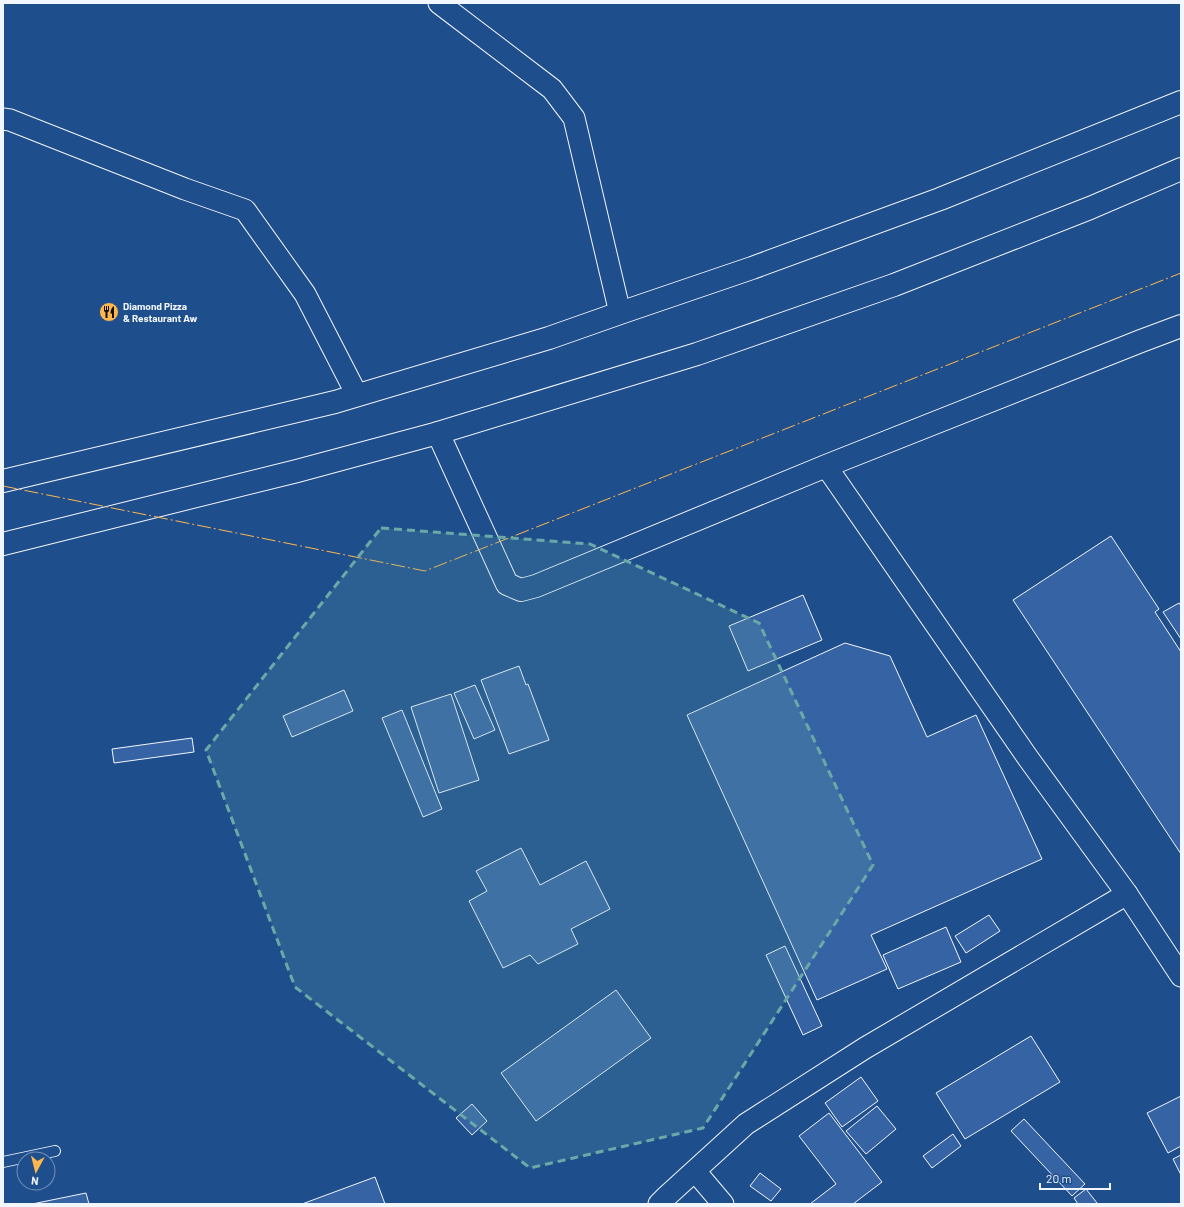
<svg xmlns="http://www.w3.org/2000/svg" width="1184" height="1207" viewBox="0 0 1184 1207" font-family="Barlow,sans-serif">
	<rect width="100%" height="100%" fill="#1f4e8c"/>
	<!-- building -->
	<g fill="#3563a3" stroke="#f2f6ff">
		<polygon points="1111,536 1159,609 1155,612 1181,652 1181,854 1013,600"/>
		<polygon points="803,595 822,640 748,671 729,626"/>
		<polygon points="1179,603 1181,606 1181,639 1163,612"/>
		<polygon points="845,643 890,656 927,737 976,715 1042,859 871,935 887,969 817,1000 687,715"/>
		<polygon points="519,666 526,685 528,684 549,740 509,754 481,680"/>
		<polygon points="475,685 495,730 474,739 454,693"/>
		<polygon points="344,690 353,711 292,737 283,716"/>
		<polygon points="451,694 479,780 439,793 411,707"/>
		<polygon points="402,710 442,809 423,817 382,718"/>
		<polygon points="192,738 194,752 114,763 112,749"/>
		<polygon points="521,848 540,885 586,861 610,909 571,929 578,944 538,964 530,955 503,968 469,901 487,891 476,871"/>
		<polygon points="989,915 1000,931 966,953 955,936"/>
		<polygon points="946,927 961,962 898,989 883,955"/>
		<polygon points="785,946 822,1026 803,1035 766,955"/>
		<polygon points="616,990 651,1038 536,1121 501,1073"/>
		<polygon points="1031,1036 1060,1082 965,1139 936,1093"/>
		<polygon points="861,1077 878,1101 842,1127 825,1103"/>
		<polygon points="1181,1096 1181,1146 1168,1153 1147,1113"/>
		<polygon points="472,1104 487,1121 472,1135 456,1118"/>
		<polygon points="877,1106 896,1129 866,1154 846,1131"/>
		<polygon points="829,1113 882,1182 853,1204 810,1204 836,1184 799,1136"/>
		<polygon points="1024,1119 1085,1184 1072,1196 1011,1131"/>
		<polygon points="953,1134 961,1146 932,1168 923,1156"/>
		<polygon points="1181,1155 1181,1175 1173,1159"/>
		<polygon points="760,1173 781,1189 771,1201 750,1186"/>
		<polygon points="375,1177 385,1204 302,1204"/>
		<polygon points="1086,1189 1097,1203 1096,1204 1078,1204 1074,1198"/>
		<polygon points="86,1193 89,1204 32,1204"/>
	</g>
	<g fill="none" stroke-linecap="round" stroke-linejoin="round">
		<defs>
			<polyline id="lane" points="3,1162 55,1151"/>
			<g id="street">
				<polyline points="439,3 552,89 574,118 620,313"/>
				<polyline points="3,119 10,120 185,189 245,210 305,294 357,395"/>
				<polyline points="826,466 1028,758 1127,894 1181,976"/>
				<polyline points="695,1171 723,1204"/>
				<polyline points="659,1204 667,1196 746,1124 865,1048 1127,894"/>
			</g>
			<polyline id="secondary" points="438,433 507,584 521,590 536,586 826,466 1141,341 1181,326"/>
			<g id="highway">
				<polyline points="3,481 335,402 549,338 620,313 752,268 940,199 1181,102"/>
				<polyline points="3,544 297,471 438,433 697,354 894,285 1090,208 1181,169"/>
			</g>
		</defs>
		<!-- lane casing -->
		<use href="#lane" stroke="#f2f6ff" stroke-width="12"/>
		<!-- street casing -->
		<use href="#street" stroke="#f2f6ff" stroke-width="23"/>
		<!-- secondary casing -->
		<use href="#secondary" stroke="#f2f6ff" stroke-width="24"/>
		<!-- highway casing -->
		<use href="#highway" stroke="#f2f6ff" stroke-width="24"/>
		<!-- lane -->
		<use href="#lane" stroke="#1f4e8c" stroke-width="10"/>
		<!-- street -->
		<use href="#street" stroke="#1f4e8c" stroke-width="21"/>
		<!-- secondary -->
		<use href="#secondary" stroke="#1f4e8c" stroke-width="22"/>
		<!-- highway -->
		<use href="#highway" stroke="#1f4e8c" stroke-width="22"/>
		<!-- power -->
		<polyline stroke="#ffb74d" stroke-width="1" stroke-dasharray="14 3 2 3" stroke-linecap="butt" points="3,486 425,571 1181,273"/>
	</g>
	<!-- marked area -->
	<path fill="#6aa9a8" fill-opacity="0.2" stroke="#6aa9a8" stroke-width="3" stroke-dasharray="8 5" stroke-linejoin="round" d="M381 528 590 544 759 623 873 865 703 1128 530 1168 295 987 206 750Z"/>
	<!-- icons -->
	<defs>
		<symbol id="restaurant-disc" viewBox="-11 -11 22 22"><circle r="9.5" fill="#ffb74d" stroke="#1f4e8c"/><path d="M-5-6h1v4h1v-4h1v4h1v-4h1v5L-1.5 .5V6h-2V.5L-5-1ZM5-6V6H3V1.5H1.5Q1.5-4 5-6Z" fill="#111"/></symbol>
	</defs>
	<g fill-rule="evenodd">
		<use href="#restaurant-disc" x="98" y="301" width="22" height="22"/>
	</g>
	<g text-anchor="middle" stroke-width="3" stroke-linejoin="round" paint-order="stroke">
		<!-- poi labels -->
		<g font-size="10" font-weight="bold" fill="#f2f6ff" stroke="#1f4e8c" text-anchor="start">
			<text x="123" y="310">Diamond Pizza<tspan x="123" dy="12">&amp; Restaurant Aw</tspan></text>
		</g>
	</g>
	<!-- border -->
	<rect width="1184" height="1207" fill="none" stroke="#f2f6ff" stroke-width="8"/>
	<!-- north arrow -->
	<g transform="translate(36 1171) rotate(187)"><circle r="19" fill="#1f4e8c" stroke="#7391ba"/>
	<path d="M0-3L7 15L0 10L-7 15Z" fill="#ffb74d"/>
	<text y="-6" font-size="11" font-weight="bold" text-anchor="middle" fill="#f2f6ff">N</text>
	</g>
	<!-- scale -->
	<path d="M1040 1183v6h70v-6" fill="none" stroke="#f2f6ff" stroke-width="2"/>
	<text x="1046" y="1183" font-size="12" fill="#f2f6ff" stroke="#1f4e8c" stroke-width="3" paint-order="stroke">20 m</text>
</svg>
